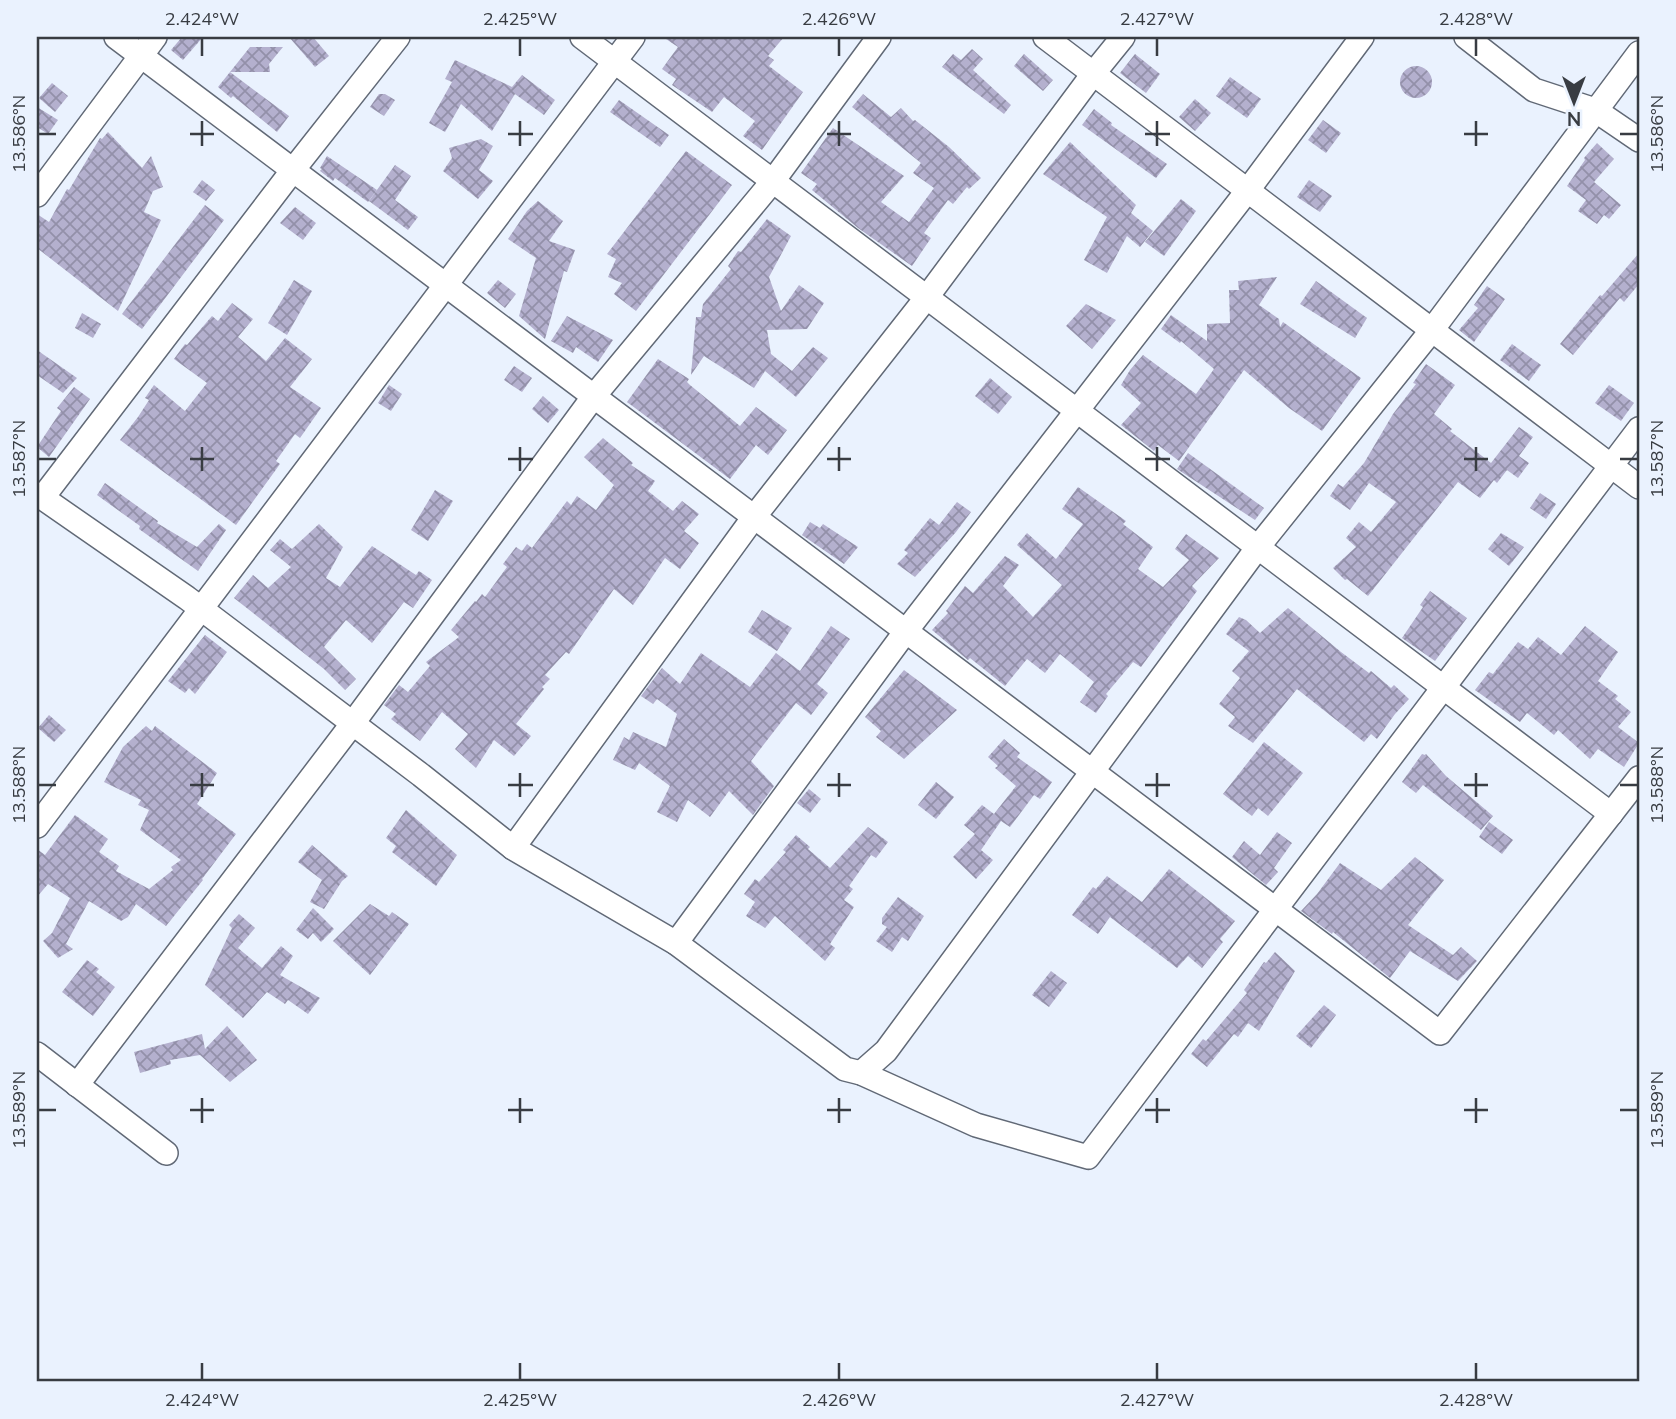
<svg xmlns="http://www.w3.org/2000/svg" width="1676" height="1419" viewBox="0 0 1676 1419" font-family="Mulish,sans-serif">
	<defs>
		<pattern id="building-cross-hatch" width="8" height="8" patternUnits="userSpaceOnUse" patternTransform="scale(1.75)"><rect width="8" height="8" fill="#b4b0ce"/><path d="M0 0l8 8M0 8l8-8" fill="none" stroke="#9390a9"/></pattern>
	</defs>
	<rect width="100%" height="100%" fill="#eaf2fe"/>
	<!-- building -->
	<g fill="url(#building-cross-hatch)">
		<polygon points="182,37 203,37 183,60 171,50"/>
		<polygon points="289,37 313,37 329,56 315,67"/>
		<polygon points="663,37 784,37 768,56 774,60 769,66 803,92 762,150 743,136 755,121 724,97 712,112 672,85 676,79 662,69 678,47"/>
		<polygon points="250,47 283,47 269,64 270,72 230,72 289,116 277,132 233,96 231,98 218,87"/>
		<polygon points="972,49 983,59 973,70 1011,105 1004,114 942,67 953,54 961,60"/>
		<polygon points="1024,54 1053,80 1043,91 1014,66"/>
		<polygon points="1135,54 1160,74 1146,93 1120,73"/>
		<polygon points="455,60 512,87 522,75 555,100 544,115 515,94 492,131 461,104 445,132 429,123 452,82 445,79"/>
		<circle cx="1416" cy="82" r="16"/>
		<polygon points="1230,77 1261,99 1247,118 1216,96"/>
		<polygon points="52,83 68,96 55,112 39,98"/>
		<polygon points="379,94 385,94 395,100 384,116 370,107"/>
		<polygon points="863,94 891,117 901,108 913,121 915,120 949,147 981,178 969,189 967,187 953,204 948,200 924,233 931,238 912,266 858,228 812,190 817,184 801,173 833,128 904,176 881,202 909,222 934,188 913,173 921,163 852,107"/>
		<polygon points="1195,99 1211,113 1195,131 1179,117"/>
		<polygon points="619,100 669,135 660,147 610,112"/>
		<polygon points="37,107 58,120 48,134 37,127"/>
		<polygon points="1094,109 1112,123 1111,125 1167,164 1156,178 1082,125"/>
		<polygon points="1323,120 1341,133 1326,153 1308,140"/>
		<polygon points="108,132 142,168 151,156 163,187 153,191 144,212 161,220 118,311 37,248 37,214 49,222 67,189 69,190 100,138 102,139"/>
		<polygon points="481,139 493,146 479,170 493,181 478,199 443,171 452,158 449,148"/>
		<polygon points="1070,142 1136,205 1131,213 1153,231 1140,247 1127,236 1107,273 1084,260 1107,217 1043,174"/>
		<polygon points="1597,143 1614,159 1594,182 1621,205 1609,219 1604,215 1597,224 1578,211 1586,200 1567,186 1585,160 1584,158"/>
		<polygon points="686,151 732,185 636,311 614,294 622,283 608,277 616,259 607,254"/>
		<polygon points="327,156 377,190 368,202 335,178 333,181 320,171 322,169 320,168"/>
		<polygon points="395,165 411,176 395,200 418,217 408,230 369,201"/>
		<polygon points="202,180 215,190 206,201 193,192"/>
		<polygon points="1309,180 1332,196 1320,212 1297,197"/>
		<polygon points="1181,199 1196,211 1164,256 1145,242"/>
		<polygon points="538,201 563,221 549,241 575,250 567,272 564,271 545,339 519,316 536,258 508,239 527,211"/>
		<polygon points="205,205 224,220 142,329 122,314"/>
		<polygon points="295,207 316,223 303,240 280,223"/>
		<polygon points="767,219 791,236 769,277 781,311 799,285 824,303 807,329 767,330 771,354 792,371 813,347 828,358 796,397 765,371 754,388 704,356 691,375 696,317 701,317 703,304 731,269 728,266 738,251 741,252"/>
		<polygon points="1639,253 1639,284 1624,302 1620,298 1573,355 1560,344 1600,295 1602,296"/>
		<polygon points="1277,277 1259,305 1279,319 1280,327 1283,322 1361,378 1322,431 1289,408 1244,370 1179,461 1158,445 1154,451 1121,425 1141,403 1121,385 1130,370 1143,355 1196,394 1214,369 1181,341 1180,343 1161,329 1171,315 1207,341 1207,324 1230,323 1229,290 1239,290 1238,281"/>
		<polygon points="294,280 312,291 287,335 268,323"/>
		<polygon points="498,280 516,294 505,308 487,293"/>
		<polygon points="1316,281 1367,318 1355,338 1300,304"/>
		<polygon points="1487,286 1505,299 1474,342 1459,330 1478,308 1474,305"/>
		<polygon points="232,303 253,319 238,337 266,361 285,338 312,359 290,387 321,408 300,438 295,434 276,461 280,464 236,525 120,440 138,417 149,400 145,398 154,385 185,411 207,383 174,359 185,344 187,345 212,316 218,321"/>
		<polygon points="1086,304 1116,320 1092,349 1066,326"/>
		<polygon points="82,313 101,324 93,338 75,328"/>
		<polygon points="567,316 613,340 598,362 576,347 573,353 551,341"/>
		<polygon points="1512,344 1541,365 1529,381 1500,360"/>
		<polygon points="37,350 77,378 63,393 37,375"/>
		<polygon points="658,359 689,379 687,382 690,385 740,426 756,407 787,430 768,455 756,445 730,479 627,402"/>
		<polygon points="1426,364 1455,385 1434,414 1452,429 1450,431 1491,463 1519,427 1533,437 1519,456 1529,463 1518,478 1507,470 1497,483 1494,480 1480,498 1458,482 1368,596 1347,579 1345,580 1333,568 1356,547 1346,538 1359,522 1371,532 1396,502 1369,483 1350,510 1330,496 1338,484 1343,487 1364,463 1393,414 1416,384 1413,383"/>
		<polygon points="514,366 532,378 522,392 504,380"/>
		<polygon points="990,378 1012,397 998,414 975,396"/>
		<polygon points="389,385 402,394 391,411 378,403"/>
		<polygon points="1609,385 1634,403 1621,421 1595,403"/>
		<polygon points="74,387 90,399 49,457 37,447 61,411 57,408"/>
		<polygon points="543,396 559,410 548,423 532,409"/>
		<polygon points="603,438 633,463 631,465 655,481 648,491 673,511 682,501 699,514 684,531 699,543 680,569 665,558 633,605 614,589 569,654 566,652 545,675 550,679 542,687 544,689 516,724 531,736 514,756 494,740 476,768 455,749 468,734 442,712 420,741 391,719 396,714 384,705 399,685 408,692 430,666 426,662 459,637 451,630 475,601 476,602 482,594 485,597 507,567 503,564 516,547 522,551 527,544 532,548 567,501 571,505 577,496 596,510 614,485 584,457"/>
		<polygon points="1188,453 1264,508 1255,520 1177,469"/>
		<polygon points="105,483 158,521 157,523 197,547 219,524 226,530 198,571 139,529 140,526 97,495"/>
		<polygon points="1078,487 1126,521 1123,524 1153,547 1138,569 1163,587 1189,560 1175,549 1186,534 1219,558 1192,586 1197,591 1141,667 1133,662 1106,694 1108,696 1096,713 1080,702 1094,682 1060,654 1045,673 1027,659 1005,686 970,658 968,660 932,630 948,613 946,611 965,586 973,593 1005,556 1019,565 1003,586 1033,617 1062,585 1017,545 1027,533 1056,559 1083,524 1062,509"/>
		<polygon points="435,490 453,501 428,541 411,530"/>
		<polygon points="1540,493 1556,504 1546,519 1530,508"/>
		<polygon points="957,502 971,512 956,532 915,577 897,564 908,553 904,550 930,518 939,525"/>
		<polygon points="810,522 820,528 823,524 858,547 844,564 802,535"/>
		<polygon points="319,524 343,547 326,578 340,587 372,546 416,575 419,571 432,580 413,608 404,602 372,643 346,620 324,647 356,679 345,690 324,669 234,598 253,575 268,588 291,567 270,550 280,539 292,549"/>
		<polygon points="1501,533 1524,547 1509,566 1488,549"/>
		<polygon points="1430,591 1467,618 1435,661 1402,638 1423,607 1420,605"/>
		<polygon points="1288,608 1341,652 1369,673 1371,671 1391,688 1394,685 1409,699 1395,714 1377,739 1371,734 1364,742 1297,689 1253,743 1228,726 1235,717 1219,704 1240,678 1232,671 1249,651 1226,634 1239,617 1246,620 1260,633"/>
		<polygon points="762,610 792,628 777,651 748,632"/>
		<polygon points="831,626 850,639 817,684 828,693 811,715 796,703 751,761 774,786 753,815 729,791 710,817 688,800 677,822 657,812 670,786 639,763 635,770 613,760 624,737 629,740 633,732 666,747 677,714 657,699 653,704 641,696 662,668 680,684 701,653 750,687 776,653 800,671"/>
		<polygon points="1585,626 1618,652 1598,681 1618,696 1615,699 1631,712 1618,727 1639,743 1624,767 1598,749 1590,759 1558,730 1554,735 1527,713 1520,722 1475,690 1489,672 1493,674 1518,642 1528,649 1538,637 1561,655"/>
		<polygon points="205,635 227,652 195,694 189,688 185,693 168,681"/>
		<polygon points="904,670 957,710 904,759 876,737 881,731 865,717"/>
		<polygon points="49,715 66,730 54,742 38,728"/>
		<polygon points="146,726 152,731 155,726 217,773 197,804 236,834 202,879 203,880 166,926 136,904 128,917 121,921 89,901 66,944 73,949 58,958 43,941 52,933 70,898 48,884 37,897 37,849 45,855 75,815 108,839 99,852 119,866 116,871 149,889 173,870 171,867 181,860 140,830 149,810 138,805 141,800 104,782 123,747"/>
		<polygon points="1004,739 1020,753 1017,757 1052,782 1040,799 1034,795 1010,827 1001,821 981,850 993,860 976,879 953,857 975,834 964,825 982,805 994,814 1016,786 995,768 998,766 988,757"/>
		<polygon points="1264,742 1303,773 1268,816 1258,808 1252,816 1223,794"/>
		<polygon points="1422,754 1425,755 1426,754 1446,776 1493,816 1481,830 1423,785 1416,793 1402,782"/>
		<polygon points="936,782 954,797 936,819 918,805"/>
		<polygon points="809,789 821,799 810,813 797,803"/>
		<polygon points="406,810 457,855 436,886 392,852 396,846 386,838"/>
		<polygon points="1489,822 1513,840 1502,854 1479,837"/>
		<polygon points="868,827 888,842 876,858 871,855 849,886 853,889 844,900 854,907 830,944 835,948 825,961 775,916 765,928 746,916 755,902 744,894 755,879 759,882 786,852 783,850 796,835 810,847 808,849 830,868"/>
		<polygon points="1277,832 1292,843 1274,868 1278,872 1266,885 1232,857 1244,841 1260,855"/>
		<polygon points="312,845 348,876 342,881 324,909 310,902 322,880 298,862"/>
		<polygon points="1415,857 1444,880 1408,925 1453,955 1461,947 1477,961 1458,981 1410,951 1390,978 1333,932 1332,934 1301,911 1317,894 1340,863 1381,890"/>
		<polygon points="1169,869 1235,921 1220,939 1223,942 1202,968 1188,956 1177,968 1110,917 1098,934 1072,915 1093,887 1096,889 1107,876 1142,902"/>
		<polygon points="898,897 924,916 908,941 902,937 892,952 876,941 887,927 882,924 882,918"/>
		<polygon points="370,904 389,916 392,912 409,924 370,975 333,941"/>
		<polygon points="313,908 334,929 321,942 313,933 308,939 296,930"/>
		<polygon points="239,914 255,928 238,948 262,968 281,946 293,956 280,975 320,998 308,1014 288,1000 285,1004 267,992 243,1018 205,985 232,928 229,925"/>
		<polygon points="1275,952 1295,971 1259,1031 1248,1023 1238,1037 1234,1034 1207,1067 1191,1054 1203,1039 1206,1041 1247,993 1244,990 1264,962 1266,963"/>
		<polygon points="87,960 99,969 96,972 115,987 93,1016 62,992"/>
		<polygon points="1051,971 1067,983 1049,1007 1032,995"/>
		<polygon points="1324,1005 1336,1015 1311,1048 1296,1036"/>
		<polygon points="227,1026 257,1060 230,1082 200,1055 170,1060 171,1064 140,1073 134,1052 202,1034 205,1049"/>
	</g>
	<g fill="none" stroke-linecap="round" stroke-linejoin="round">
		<defs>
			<g id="street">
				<polyline points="116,37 1440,1033 1639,778"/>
				<polyline points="582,37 1611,814"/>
				<polyline points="1045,37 1639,487"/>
				<polyline points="1466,37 1534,90 1595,110 1639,140"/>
				<polyline points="37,195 155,37"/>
				<polyline points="37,494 187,598 421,775 513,848 676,943 845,1069 861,1073 976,1125 1088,1157 1639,429"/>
				<polyline points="43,497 293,170 398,37"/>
				<polyline points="37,826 633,37"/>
				<polyline points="513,848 754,517 927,297 1093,74 1123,37"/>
				<polyline points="676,943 906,631 1248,190 1362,37"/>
				<polyline points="37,1054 166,1153"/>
				<polyline points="861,1073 886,1051 1258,547 1432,330 1639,53"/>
				<polyline points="77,1085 353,723 594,396 773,181 879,37"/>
			</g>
		</defs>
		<!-- street casing -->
		<use href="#street" stroke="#616976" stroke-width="26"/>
		<!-- street -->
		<use href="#street" stroke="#fff" stroke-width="23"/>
	</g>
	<!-- ticks -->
	<path fill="none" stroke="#383c42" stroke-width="2.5" d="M202 38V56M520 38V56M839 38V56M1157 38V56M1476 38V56M202 121V146M520 121V146M839 121V146M1157 121V146M1476 121V146M38 134H56M190 134H214M508 134H533M827 134H851M1145 134H1170M1464 134H1488M1620 134H1638M202 447V471M520 447V471M839 447V471M1157 447V471M1476 447V471M38 459H56M190 459H214M508 459H533M827 459H851M1145 459H1170M1464 459H1488M1620 459H1638M202 773V797M520 773V797M839 773V797M1157 773V797M1476 773V797M38 785H56M190 785H214M508 785H533M827 785H851M1145 785H1170M1464 785H1488M1620 785H1638M202 1098V1123M520 1098V1123M839 1098V1123M1157 1098V1123M1476 1098V1123M38 1110H56M190 1110H214M508 1110H533M827 1110H851M1145 1110H1170M1464 1110H1488M1620 1110H1638M202 1363V1380M520 1363V1380M839 1363V1380M1157 1363V1380M1476 1363V1380"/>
	<!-- border -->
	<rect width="1676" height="1419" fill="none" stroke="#eaf2fe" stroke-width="77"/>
	<!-- north arrow -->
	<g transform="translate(1574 102) rotate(180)" stroke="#eaf2fe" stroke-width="5" paint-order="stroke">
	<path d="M0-5L12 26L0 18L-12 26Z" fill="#383c42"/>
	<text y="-10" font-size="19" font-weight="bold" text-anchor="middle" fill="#383c42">N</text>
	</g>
	<rect x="38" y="38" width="1600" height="1342" fill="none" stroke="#383c42" stroke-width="2.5"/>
	<g font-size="18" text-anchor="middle" fill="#383c42">
		<text x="202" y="25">2.424°W</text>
		<text x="520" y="25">2.425°W</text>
		<text x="839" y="25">2.426°W</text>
		<text x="1157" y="25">2.427°W</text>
		<text x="1476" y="25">2.428°W</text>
		<text transform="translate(1657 134) rotate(-90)" y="6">13.586°N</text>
		<text transform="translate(19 134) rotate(-90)" y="6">13.586°N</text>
		<text transform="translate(1657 459) rotate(-90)" y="6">13.587°N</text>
		<text transform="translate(19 459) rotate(-90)" y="6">13.587°N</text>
		<text transform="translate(1657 785) rotate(-90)" y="6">13.588°N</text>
		<text transform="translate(19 785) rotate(-90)" y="6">13.588°N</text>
		<text transform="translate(1657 1110) rotate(-90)" y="6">13.589°N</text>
		<text transform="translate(19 1110) rotate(-90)" y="6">13.589°N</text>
		<text x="202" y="1406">2.424°W</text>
		<text x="520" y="1406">2.425°W</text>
		<text x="839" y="1406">2.426°W</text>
		<text x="1157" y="1406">2.427°W</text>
		<text x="1476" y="1406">2.428°W</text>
	</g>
</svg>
